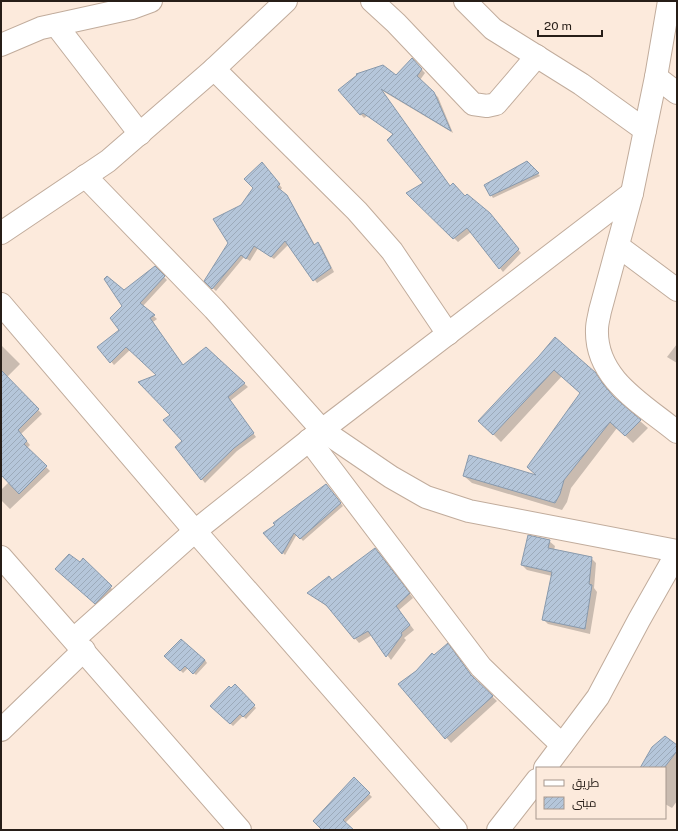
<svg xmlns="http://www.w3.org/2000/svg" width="678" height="831" viewBox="0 0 678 831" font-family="'Public Sans',Cairo,sans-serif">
	<defs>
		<pattern id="building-hatch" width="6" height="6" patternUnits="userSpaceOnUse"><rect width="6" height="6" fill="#b5c6da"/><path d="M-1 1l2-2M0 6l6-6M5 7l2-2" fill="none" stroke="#9caaba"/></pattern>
	</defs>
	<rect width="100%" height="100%" fill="#fceadc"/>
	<!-- shadow -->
	<g fill="#0003">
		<polygon points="412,59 425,73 420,80 438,97 453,133 381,90 450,187 493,218 521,253 503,272 471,232 458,242 408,193 425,184 394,134 367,116 364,118 339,90 396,76"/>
		<polygon points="526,162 540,176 493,198 485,185"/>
		<polygon points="265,167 282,188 280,191 290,200 315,245 318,243 321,246 334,272 317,283 289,244 274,259 258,248 250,261 244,257 216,291 205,281 229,243 242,206 254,188"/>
		<polygon points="155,268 167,280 143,306 157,319 153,322 183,366 206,348 248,387 230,401 256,437 237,451 205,483 176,448 183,441 171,416 157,375 130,350 114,365 99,347 120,330 124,291"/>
		<polygon points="677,344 677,363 667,357"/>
		<polygon points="1,345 20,364 7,377 42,414 21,434 30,445 27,448 50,471 10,509 1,500 1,490 9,482 1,453"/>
		<polygon points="539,357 595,374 603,382 617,401 648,428 633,443 617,428 571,488 567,502 562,510 472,483 464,476 539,477 581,394 562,376 501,442 487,428"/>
		<polygon points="326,485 343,506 303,541 297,534 285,555 264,534"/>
		<polygon points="549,541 555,546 554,550 591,558 596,563 594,588 597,592 590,634 548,624 543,619 552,576 527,570 522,565"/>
		<polygon points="379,553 413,598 399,610 414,630 404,638 406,640 391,660 372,635 359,643 329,608 309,593"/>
		<polygon points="83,560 113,590 98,606 59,571 80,563"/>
		<polygon points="452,649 475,680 497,701 451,743 400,684 434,656"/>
		<polygon points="166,656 205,660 207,663 196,675 188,668 183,673"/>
		<polygon points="235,686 256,708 246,719 243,716 233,726 211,706"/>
		<polygon points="677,746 677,801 672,808 665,804 665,768 642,768"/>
		<polygon points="354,779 372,797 345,823 343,830 323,830"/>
	</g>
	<!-- building -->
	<g fill="url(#building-hatch)" stroke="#8899ac">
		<polygon points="412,58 422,69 417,76 434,92 451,131 381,89 450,186 453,183 465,196 467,194 490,213 519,249 499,269 467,228 453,239 406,193 423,183 387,140 393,134 363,113 360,115 338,90 357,75 356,74 383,65 396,75"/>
		<polygon points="527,161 539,173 490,196 484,185"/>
		<polygon points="262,162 280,184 277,187 287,195 314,245 318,242 331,268 313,281 285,241 271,257 254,246 246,259 241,255 212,289 204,281 228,243 213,219 241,205 253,188 244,179"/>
		<polygon points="155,266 165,276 140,303 155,315 150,318 183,365 206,347 245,383 228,397 254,433 234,448 201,480 175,447 182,441 163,420 170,415 138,382 156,375 126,347 110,363 97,347 119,330 110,318 122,306 104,279 107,276 124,290"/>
		<polygon points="555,337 596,373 603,384 614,397 641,420 625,436 610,422 564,480 560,494 555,503 463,476 469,455 536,475 527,467 580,393 554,370 493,435 478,421 539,356"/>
		<polygon points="1,370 39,409 18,430 27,441 24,444 47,466 19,494 1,475"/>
		<polygon points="326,484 341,503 300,539 294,533 282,554 263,533 275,525 273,523"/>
		<polygon points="528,535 550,540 548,548 592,557 589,584 592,585 585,629 542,620 552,572 521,565"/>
		<polygon points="375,548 410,593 396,606 410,625 401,633 402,635 386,657 368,631 354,639 326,605 307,593 329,576 332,580"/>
		<polygon points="69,554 80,562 83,558 112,586 95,604 55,569"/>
		<polygon points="181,639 205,660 193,674 185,666 180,671 164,656"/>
		<polygon points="448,643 471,675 493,696 445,739 398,684 416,671 432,653 434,655"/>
		<polygon points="235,684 255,705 243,717 240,714 230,724 210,706 229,686 231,688"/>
		<polygon points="665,736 677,745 677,751 664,768 640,768 652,747"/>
		<polygon points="354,777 370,793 343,820 354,830 322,830 313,821"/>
	</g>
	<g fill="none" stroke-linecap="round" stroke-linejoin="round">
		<defs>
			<g id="minor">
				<polyline points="372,1 396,23 473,104 487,106 496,104 537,56"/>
				<polyline points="465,1 493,29 581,84 645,130"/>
				<path d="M669 1 656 77 632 193 600 311C599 317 597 323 597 329 595 379 643 404 677 432"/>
				<polyline points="56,25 140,134"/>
				<polyline points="1,45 41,28 132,8 151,1"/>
				<polyline points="214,69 357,211 392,251 448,334"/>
				<polyline points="656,77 677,93"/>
				<polyline points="85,176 214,309 322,430 391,477 426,497 469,511 677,551"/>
				<polyline points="1,233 108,161 214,69 286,1"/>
				<polyline points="618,246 677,290"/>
				<polyline points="1,304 195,531 456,830"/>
				<polyline points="309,440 481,667 562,745"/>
				<polyline points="1,557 240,830"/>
				<polyline points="74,639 195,531 322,430 632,193"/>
				<polyline points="1,730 84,650"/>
				<polyline points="545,768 598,697 639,620 677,553"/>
				<polyline points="498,830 537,780"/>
			</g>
		</defs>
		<!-- minor casing -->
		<use href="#minor" stroke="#c1ac9c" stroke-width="24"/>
		<!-- minor -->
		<use href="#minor" stroke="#fff" stroke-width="22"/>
	</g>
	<!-- border -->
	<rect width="678" height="831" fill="none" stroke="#271e18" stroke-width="4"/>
	<!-- legend -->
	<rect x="536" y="767" width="130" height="52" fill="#fceadc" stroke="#a7988e"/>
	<rect x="544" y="780" width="20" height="6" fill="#ffffff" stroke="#a7988e"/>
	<text x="572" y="787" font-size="12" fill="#271e18">طريق</text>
	<rect x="544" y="797" width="20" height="12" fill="url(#building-hatch)" stroke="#a7988e"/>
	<text x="572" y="807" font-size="12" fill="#271e18">مبنى</text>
	<!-- scale -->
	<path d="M538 30v6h64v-6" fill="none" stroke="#271e18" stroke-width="2"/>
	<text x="544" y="30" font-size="12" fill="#271e18" stroke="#fceadc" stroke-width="3" paint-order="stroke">20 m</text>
</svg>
